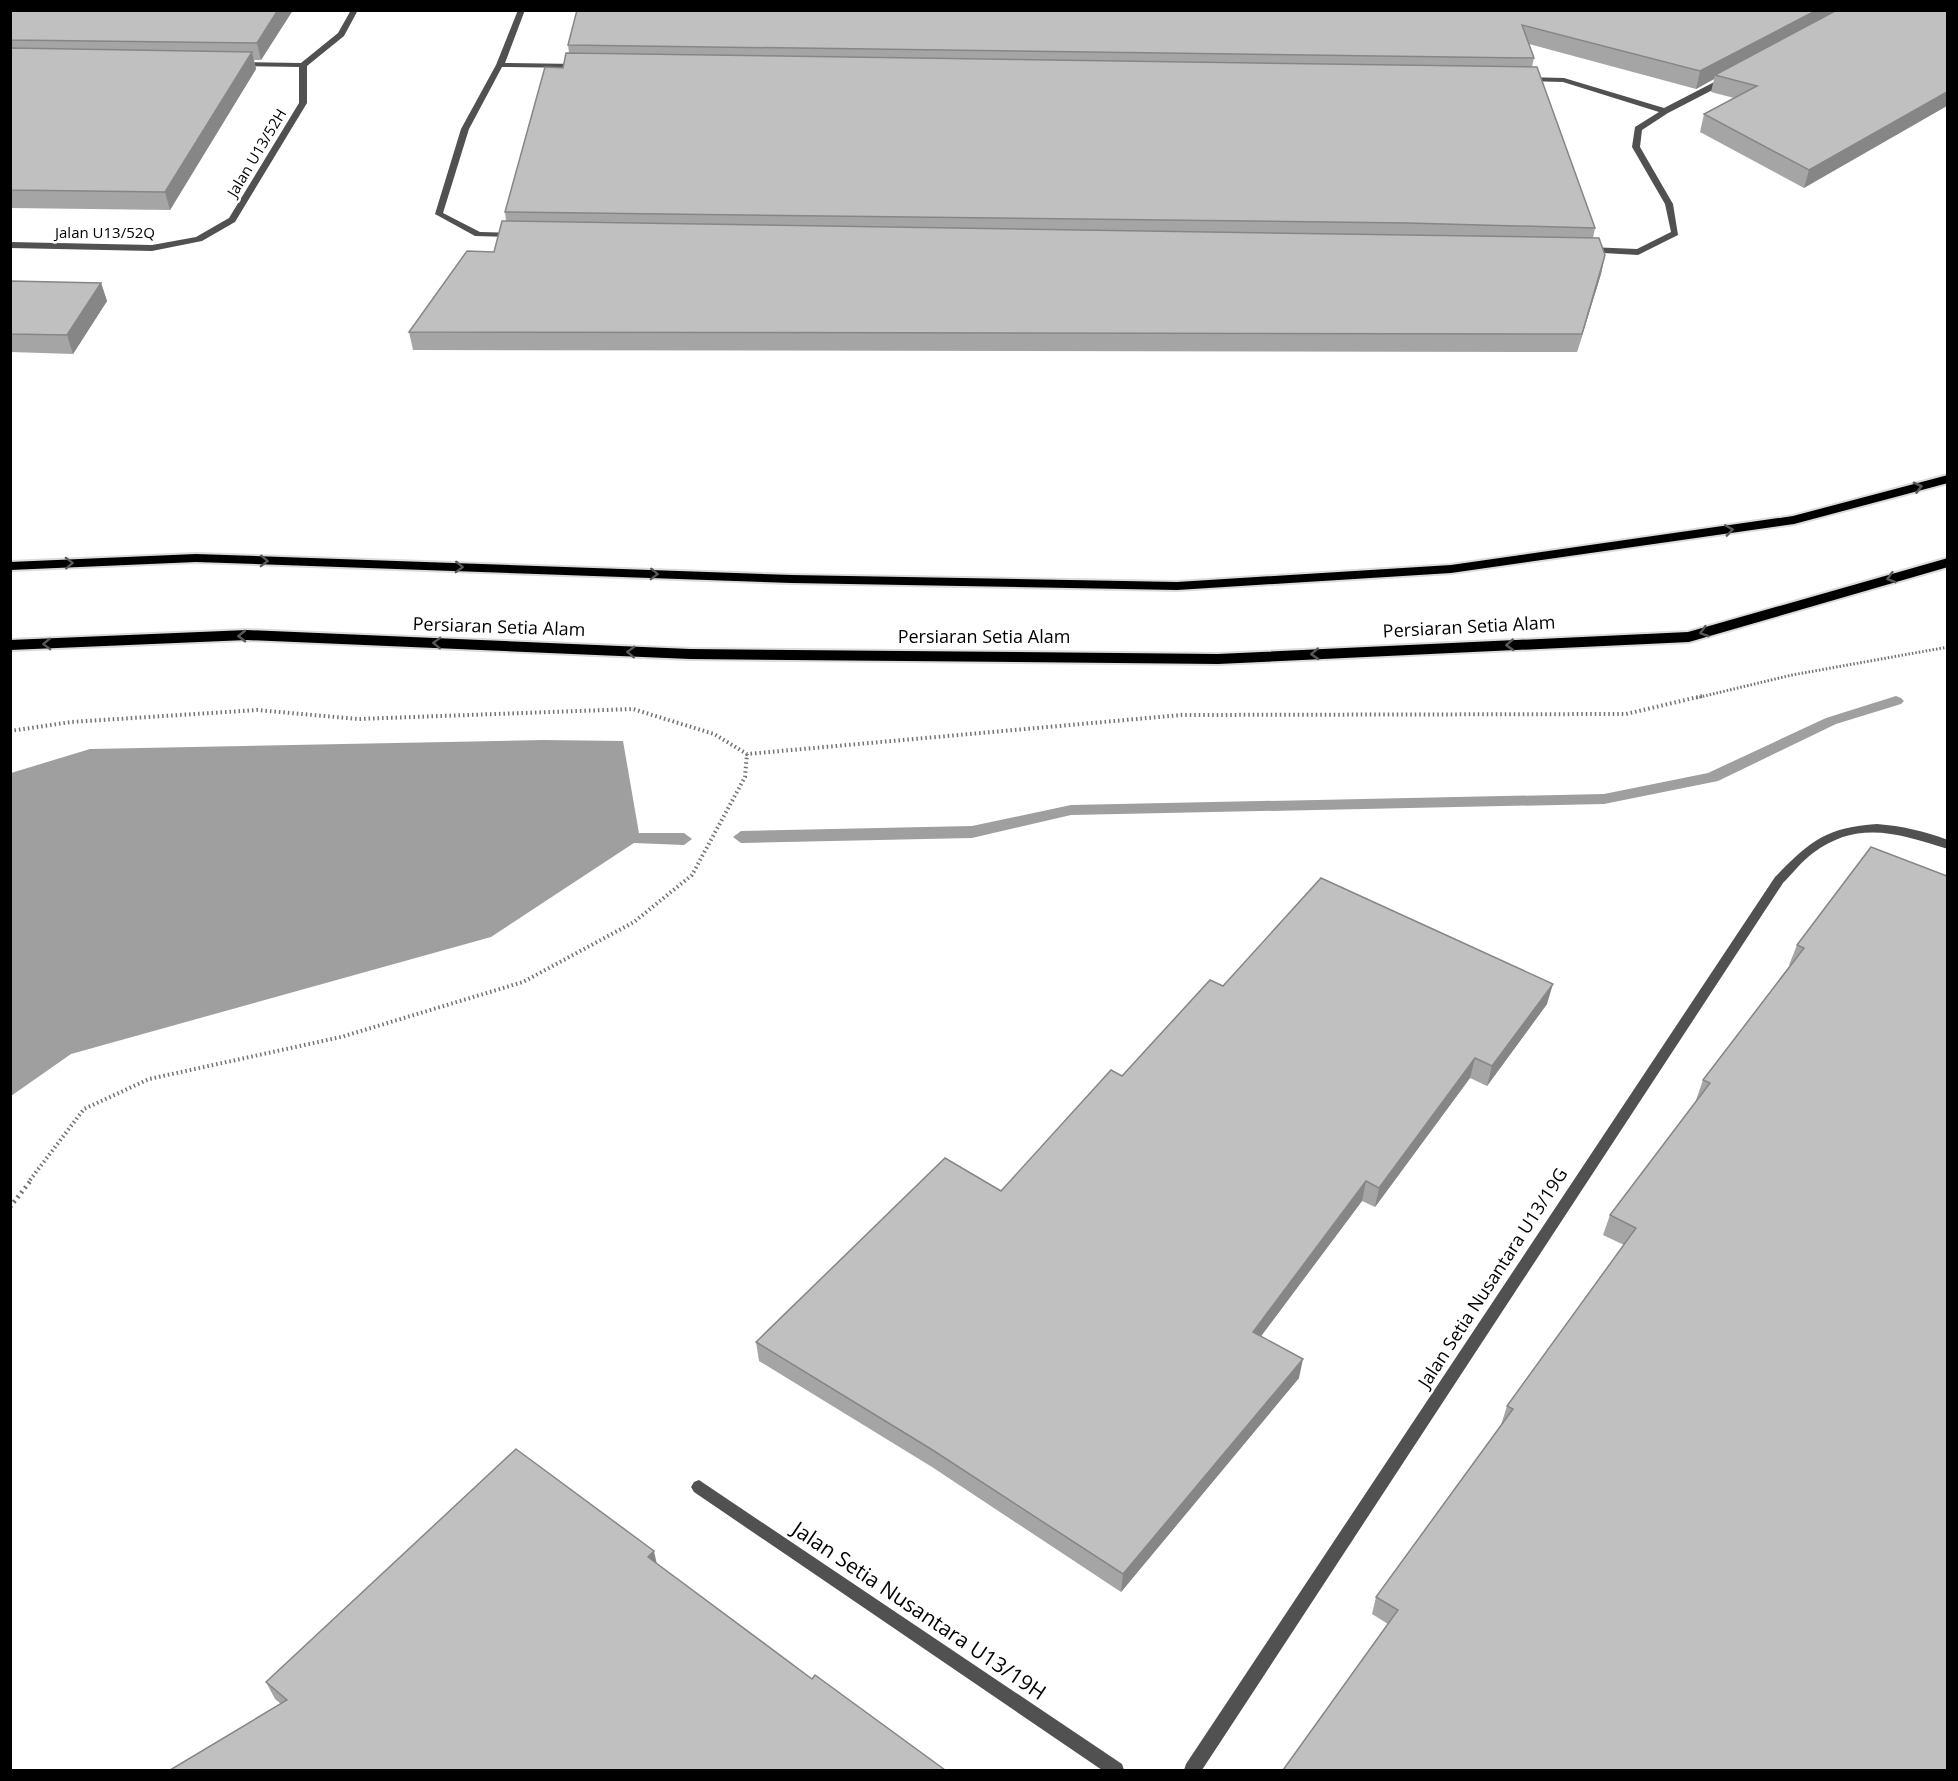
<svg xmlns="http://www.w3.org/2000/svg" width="1958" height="1781" viewBox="0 0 1958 1781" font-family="'Open Sans',sans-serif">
	<rect width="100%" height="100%" fill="#fff"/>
	<!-- water -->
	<polygon fill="#9f9f9f" points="543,740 623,741 640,839 491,937 71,1054 11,1096 11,773 90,749"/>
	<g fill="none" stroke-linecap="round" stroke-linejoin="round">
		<!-- stream -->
		<g fill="#9f9f9f" fill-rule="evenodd">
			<polygon points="1896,696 1901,698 1904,701 1901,704 1836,724 1718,781 1604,804 1071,815 972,838 741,843 733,837 741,831 972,826 1071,805 1604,794 1708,773 1826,718"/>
			<polygon points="640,833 684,833 692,839 684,845 634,843 632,839 634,835"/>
		</g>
		<defs>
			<g id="trunk">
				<polygon points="1948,475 1948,483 1794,524 1451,573 1177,590 792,583 196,562 10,570 10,562 196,554 792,575 1177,582 1451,565 1793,516"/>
				<polygon points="1948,558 1948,567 1689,642 1218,664 690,659 247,640 10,650 10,640 247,630 690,649 1218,654 1688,632"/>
			</g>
		</defs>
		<!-- trunk casing -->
		<use href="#trunk" stroke="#dbdbdb" stroke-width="4"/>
		<!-- path-far2 -->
		<polyline stroke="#737373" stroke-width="3" stroke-dasharray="1.5 2" stroke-linecap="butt" points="1696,698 1792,675 1948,647"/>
		<!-- path-far1 -->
		<g stroke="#737373" stroke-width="4" stroke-dasharray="1.5 3" stroke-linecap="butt">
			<polyline points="10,731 71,722 257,710 358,719 633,709 714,734 747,754 1181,715 1626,714 1702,696"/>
			<polyline points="30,1180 84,1109 149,1079 341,1037 523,982 634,922 692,875 745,777 747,754"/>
		</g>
		<!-- path -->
		<polyline stroke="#737373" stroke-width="4.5" stroke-dasharray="2 4" stroke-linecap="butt" points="10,1207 32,1179"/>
		<!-- minor -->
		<g fill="#515151" fill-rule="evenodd">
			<polygon points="351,10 358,10 344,36 307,66 307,103 235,222 202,241 152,251 10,248 10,242 152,245 196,237 229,218 299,103 299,67 239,66 235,64 239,62 301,63 338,33"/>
			<polygon points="518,10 525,10 505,63 580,64 584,66 580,68 502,67 469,129 443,213 480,232 515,233 519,235 515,237 475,236 435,214 461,129 496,65"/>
			<polygon points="1524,77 1564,78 1664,108 1724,77 1730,77 1730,81 1668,113 1642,130 1640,147 1673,204 1678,235 1638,255 1586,252 1586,248 1589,247 1637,249 1671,232 1665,204 1632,147 1635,127 1659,112 1563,82 1527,81 1524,81"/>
			<path d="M1877 824C1902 826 1924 831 1948 840V849C1900 834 1858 819 1813 853 1802 861 1793 873 1783 883L1202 1770H1184L1186 1764 1775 877C1809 842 1826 827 1877 824Z"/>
			<polygon points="699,1480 1122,1764 1124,1770 1102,1770 694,1492 691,1487 694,1482"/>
		</g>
		<!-- trunk -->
		<use href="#trunk" fill="#000" fill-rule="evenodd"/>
	</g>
	<!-- wall -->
	<g fill="#a5a5a5">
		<polygon points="10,10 293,10 261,60 254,60 256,69 170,210 10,208"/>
		<polygon points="1947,10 1804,188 1700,132 1704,114 1734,98 1711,92 1714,79 1696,89 1529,44 1534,58 1532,67 1595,228 1593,238 1605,255 1601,274 1577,352 413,350 409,332 494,252 506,221 505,212 563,68 569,53 568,45"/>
		<polygon points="10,281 101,283 107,301 73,354 10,352"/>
		<polygon points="1947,876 1388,1624 1372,1614 1376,1597 1501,1425 1507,1406 1624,1245 1603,1235 1610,1215 1697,1100 1696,1100 1703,1080 1790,965 1789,965 1797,945"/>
		<polygon points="1223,986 1547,1004 1487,1086 1470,1078 1375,1207 1362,1201 1261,1336 1299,1378 1121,1592 932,1467 759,1361 756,1342 1001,1191 1122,1076"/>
		<polygon points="657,1564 812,1679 945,1770 281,1704 275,1699 266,1682"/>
	</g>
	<!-- shaded-wall -->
	<g fill="#868686">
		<polygon points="278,10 293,10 261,60 257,43"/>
		<polygon points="1817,10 1844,10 1715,75 1714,79 1696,89 1700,71"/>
		<polygon points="252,52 256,69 170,210 165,192"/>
		<polygon points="1947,92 1947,106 1804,188 1809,170"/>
		<polygon points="1605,255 1601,274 1577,352 1582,334"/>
		<polygon points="101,283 107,301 73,354 67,335"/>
		<polygon points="1553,984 1547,1004 1487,1086 1492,1066"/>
		<polygon points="1475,1058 1470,1078 1375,1207 1379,1188"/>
		<polygon points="1366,1181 1362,1201 1250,1351 1253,1332"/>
		<polygon points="1303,1359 1299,1378 1121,1592 1123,1574"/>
		<polygon points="654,1551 658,1569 648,1557"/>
	</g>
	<!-- building -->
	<g fill="#c0c0c0" stroke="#868686" stroke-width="1.5">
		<polygon points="10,10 278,10 257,43 10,40"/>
		<polygon points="577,10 1817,10 1700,71 1522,25 1534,58 568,45"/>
		<polygon points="1837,10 1947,10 1947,92 1809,170 1704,114 1757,86 1715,75"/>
		<polygon points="10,48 252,52 165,192 10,190"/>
		<polygon points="566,53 1537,67 1595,228 1408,223 505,212 545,67 563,68"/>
		<polygon points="502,221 1599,238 1605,255 1582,334 409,332 467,251 494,252"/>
		<polygon points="10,281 101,283 67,335 10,334"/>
		<polygon points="1871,847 1947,876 1947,1770 1283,1770 1398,1610 1376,1597 1513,1409 1507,1406 1636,1228 1610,1215 1710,1083 1703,1080 1804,948 1797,945"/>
		<polygon points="1321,878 1553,984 1492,1066 1475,1058 1379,1188 1366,1181 1253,1332 1303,1359 1123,1574 931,1449 756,1342 945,1158 1001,1191 1111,1070 1122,1076 1210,980 1223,986"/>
		<polygon points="516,1449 654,1551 648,1557 812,1679 815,1675 945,1770 170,1770 287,1700 266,1682"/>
	</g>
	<!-- one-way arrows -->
	<defs><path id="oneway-chevron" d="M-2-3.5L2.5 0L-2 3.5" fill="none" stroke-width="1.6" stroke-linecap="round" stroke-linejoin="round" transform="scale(1.5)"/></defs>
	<g stroke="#595959">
		<use href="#oneway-chevron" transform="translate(1918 487) rotate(-15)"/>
		<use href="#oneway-chevron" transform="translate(1729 530) rotate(-8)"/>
		<use href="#oneway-chevron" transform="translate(264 561) rotate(2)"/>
		<use href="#oneway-chevron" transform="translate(69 563) rotate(-2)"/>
		<use href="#oneway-chevron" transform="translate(459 567) rotate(2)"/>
		<use href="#oneway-chevron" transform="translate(654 574) rotate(2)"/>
		<use href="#oneway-chevron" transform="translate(1891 578) rotate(164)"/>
		<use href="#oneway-chevron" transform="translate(1704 632) rotate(164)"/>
		<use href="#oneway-chevron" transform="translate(242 636) rotate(179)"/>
		<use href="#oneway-chevron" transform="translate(437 643) rotate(-178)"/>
		<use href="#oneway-chevron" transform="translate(47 644) rotate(178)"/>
		<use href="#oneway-chevron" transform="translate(1510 645) rotate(177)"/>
		<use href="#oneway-chevron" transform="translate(631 652) rotate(-178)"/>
		<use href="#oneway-chevron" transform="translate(1315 654) rotate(177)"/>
	</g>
	<g text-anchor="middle" stroke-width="5" stroke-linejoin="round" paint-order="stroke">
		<!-- far-street labels -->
		<g font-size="15" fill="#000" stroke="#fff">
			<text transform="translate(257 153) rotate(-59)" y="5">Jalan U13/52H</text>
			<text x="105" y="238">Jalan U13/52Q</text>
		</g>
		<!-- street labels -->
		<g font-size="18" fill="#000" stroke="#fff">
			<text transform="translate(499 627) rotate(2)" y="6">Persiaran Setia Alam</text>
			<text transform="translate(1469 627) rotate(-3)" y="6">Persiaran Setia Alam</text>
			<text x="984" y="643">Persiaran Setia Alam</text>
			<text transform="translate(1493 1278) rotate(-57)" y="6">Jalan Setia Nusantara U13/19G</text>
		</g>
		<!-- near-street labels -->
		<g font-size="21" fill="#000" stroke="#fff">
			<text transform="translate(919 1611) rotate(34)" y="7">Jalan Setia Nusantara U13/19H</text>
		</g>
	</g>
	<!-- border -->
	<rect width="1958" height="1781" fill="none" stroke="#000000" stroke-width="24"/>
</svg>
